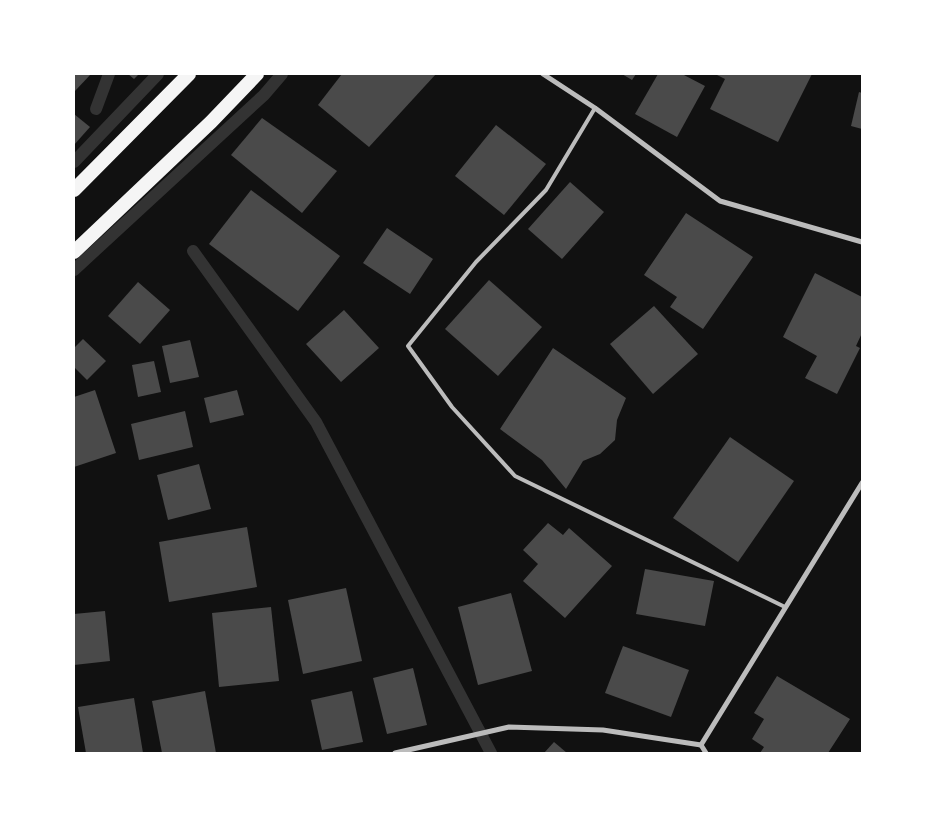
<svg xmlns="http://www.w3.org/2000/svg" width="936" height="827" viewBox="0 0 936 827" font-family="Figtree,sans-serif">
	<rect width="100%" height="100%" fill="#111"/>
	<g fill="none" stroke-linecap="round" stroke-linejoin="round">
		<!-- stream -->
		<g stroke="#333" stroke-width="12">
			<polyline points="96,109 109,74"/>
			<polyline points="74,162 158,74"/>
			<polyline points="193,251 316,422 491,753"/>
			<polyline points="74,270 264,95 282,74"/>
		</g>
	</g>
	<!-- building -->
	<g fill="#4a4a4a">
		<polygon points="74,74 91,74 75,91 74,90"/>
		<polygon points="128,74 139,74 134,79"/>
		<polygon points="342,74 436,74 369,147 318,105"/>
		<polygon points="622,74 636,74 632,80"/>
		<polygon points="658,74 682,74 705,86 677,137 635,114"/>
		<polygon points="715,74 812,74 778,142 710,109 725,79"/>
		<polygon points="859,92 862,93 862,129 851,126"/>
		<polygon points="74,114 90,127 74,145"/>
		<polygon points="262,118 337,171 302,213 231,155"/>
		<polygon points="496,125 546,164 504,215 455,176"/>
		<polygon points="570,182 604,212 562,259 528,229"/>
		<polygon points="251,190 340,256 298,311 209,244"/>
		<polygon points="686,213 753,257 703,329 670,307 677,297 644,275"/>
		<polygon points="387,228 433,259 410,294 363,263"/>
		<polygon points="815,273 862,297 862,333 856,346 860,348 837,394 805,378 817,356 783,337"/>
		<polygon points="489,280 542,327 498,376 445,329"/>
		<polygon points="138,282 170,310 140,344 108,316"/>
		<polygon points="654,306 698,354 653,394 610,344"/>
		<polygon points="344,310 379,348 341,382 306,344"/>
		<polygon points="83,339 106,361 87,380 74,367 74,348"/>
		<polygon points="190,340 199,377 170,383 162,346"/>
		<polygon points="553,348 626,398 617,420 615,440 600,454 583,461 566,489 542,460 500,429"/>
		<polygon points="154,361 161,392 138,397 132,365"/>
		<polygon points="95,390 116,453 74,467 74,397"/>
		<polygon points="237,390 244,415 210,423 204,398"/>
		<polygon points="185,411 193,447 139,460 131,424"/>
		<polygon points="730,437 794,481 738,562 673,518"/>
		<polygon points="199,464 211,509 168,520 157,475"/>
		<polygon points="548,523 563,535 569,528 612,566 565,618 523,581 538,564 523,550"/>
		<polygon points="247,527 257,587 169,602 159,542"/>
		<polygon points="645,569 714,581 705,626 636,614"/>
		<polygon points="346,588 362,661 303,674 288,600"/>
		<polygon points="511,593 532,671 478,685 458,607"/>
		<polygon points="271,607 279,681 219,687 212,613"/>
		<polygon points="105,611 110,661 74,665 74,614"/>
		<polygon points="623,646 689,670 671,717 605,693"/>
		<polygon points="413,668 427,725 387,734 373,678"/>
		<polygon points="777,676 850,719 828,753 760,753 764,747 752,739 764,719 754,713"/>
		<polygon points="205,691 216,753 162,753 152,701"/>
		<polygon points="352,691 363,742 322,750 311,700"/>
		<polygon points="134,698 143,753 86,753 78,707"/>
		<polygon points="554,742 567,753 544,753"/>
	</g>
	<g fill="none" stroke-linecap="round" stroke-linejoin="round">
		<!-- service -->
		<polyline stroke="#bcbcbc" stroke-width="4" points="595,108 546,190 476,262 408,346 452,407 515,476 785,607"/>
		<!-- minor -->
		<g stroke="#bcbcbc" stroke-width="5">
			<polyline points="543,74 595,108 720,201 862,242"/>
			<polyline points="395,753 509,727 603,730 701,745"/>
			<polyline points="706,753 701,745 862,483"/>
		</g>
		<!-- trunk -->
		<g stroke="#f5f5f5" stroke-width="14">
			<polyline points="74,190 189,74"/>
			<polyline points="74,252 211,122 257,74"/>
		</g>
	</g>
	<!-- border -->
	<rect width="936" height="827" fill="none" stroke="#ffffff" stroke-width="150"/>
</svg>
